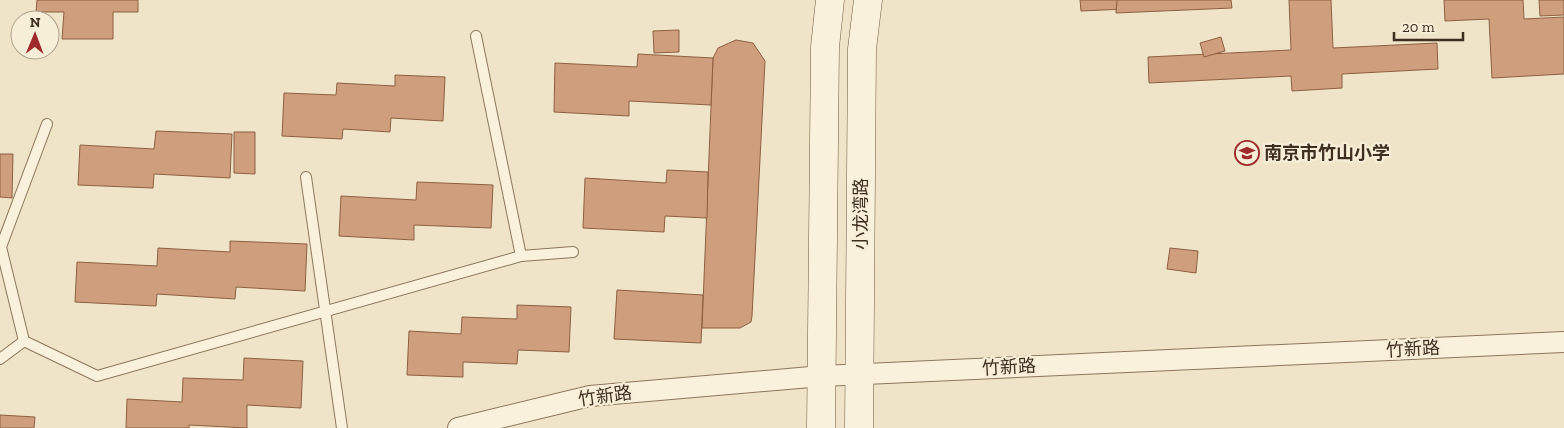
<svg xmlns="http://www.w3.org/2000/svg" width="1564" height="428" viewBox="0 0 1564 428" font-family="'Zilla Slab','Noto Sans SC',serif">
	<rect width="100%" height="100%" fill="#f0e4c8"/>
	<!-- building -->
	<g fill="#cf9f7d" stroke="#8d5f41">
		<polygon points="37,0 138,0 138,12 113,12 113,39 62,39 64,12 36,12"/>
		<polygon points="1080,0 1195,0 1195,6 1081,11"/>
		<polygon points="1117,0 1231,0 1232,8 1116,13"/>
		<polygon points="1289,0 1331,0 1333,48 1437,43 1438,69 1342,74 1342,88 1292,91 1291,76 1149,83 1148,57 1291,50"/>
		<polygon points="1444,0 1523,0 1524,19 1564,17 1564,74 1492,78 1489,19 1445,21"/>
		<polygon points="1539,0 1564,0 1564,15 1540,16"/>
		<polygon points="679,30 679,52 654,53 653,31"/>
		<polygon points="1221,37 1225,51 1204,57 1200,43"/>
		<polygon points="736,40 753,43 765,61 752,316 751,322 740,328 702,328 713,58 718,48"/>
		<polygon points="638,54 713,58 711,105 629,101 629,116 554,112 555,63 637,67"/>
		<polygon points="395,75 445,77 443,121 391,118 390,132 343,129 342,139 282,136 284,93 336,95 337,83 395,86"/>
		<polygon points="156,131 232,134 230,178 154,174 153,188 78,185 80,145 154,149"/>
		<polygon points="234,132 255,132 255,174 234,173"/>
		<polygon points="0,154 13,154 12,198 0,197"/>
		<polygon points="667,170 708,172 707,218 665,216 664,232 583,228 585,178 666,183"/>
		<polygon points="417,182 493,185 491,228 414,225 414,240 339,236 341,196 416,200"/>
		<polygon points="230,241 307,244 305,291 236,287 235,299 157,294 156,306 75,302 77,262 157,266 158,248 230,252"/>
		<polygon points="1170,248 1198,251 1196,273 1167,269"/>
		<polygon points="617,290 703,295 701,343 614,339"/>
		<polygon points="517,305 571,307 569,352 518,350 517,364 463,362 463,377 407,375 409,331 461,334 462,317 517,319"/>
		<polygon points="244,358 303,361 301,408 247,405 247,428 189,425 189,428 126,428 127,399 182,402 183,378 243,380"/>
		<polygon points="0,415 35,417 34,428 0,428"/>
	</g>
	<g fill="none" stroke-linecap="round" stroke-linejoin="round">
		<defs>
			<g id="lane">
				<polyline points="476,36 521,256"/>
				<polyline points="47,124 1,247 24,341 97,376 521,256 573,252"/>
				<polyline points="306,177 342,428"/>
				<polyline points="0,359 24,341"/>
			</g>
			<polyline id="street" points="458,428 590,396 822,376 1564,342"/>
			<g id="secondary">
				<polyline points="821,428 825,47 830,0"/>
				<polyline points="859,428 862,49 868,0"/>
			</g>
		</defs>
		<!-- lane casing -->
		<use href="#lane" stroke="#8d765c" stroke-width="12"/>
		<!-- street casing -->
		<use href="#street" stroke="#8d765c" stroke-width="22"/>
		<!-- secondary casing -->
		<use href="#secondary" stroke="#6f573f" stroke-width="29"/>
		<!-- lane -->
		<use href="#lane" stroke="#faf1dc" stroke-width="10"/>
		<!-- street -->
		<use href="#street" stroke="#faf1dc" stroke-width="20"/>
		<!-- secondary -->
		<use href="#secondary" stroke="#faf1dc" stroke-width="28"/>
	</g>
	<!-- icons -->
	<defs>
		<symbol id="school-ring" viewBox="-11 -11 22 22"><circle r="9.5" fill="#f7eed8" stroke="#9e2a2b" stroke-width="1.5"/><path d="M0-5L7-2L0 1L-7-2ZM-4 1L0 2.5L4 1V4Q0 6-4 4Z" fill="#9e2a2b"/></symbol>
	</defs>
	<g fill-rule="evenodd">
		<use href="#school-ring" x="1233" y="139" width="28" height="28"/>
	</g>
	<g text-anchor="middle" stroke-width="4.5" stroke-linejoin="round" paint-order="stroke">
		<!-- poi labels -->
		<g font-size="18" font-weight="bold" fill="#3d2e20" stroke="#f7eed8" text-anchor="start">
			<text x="1264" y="159">南京市竹山小学</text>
		</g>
		<!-- street labels -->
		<g font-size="18" fill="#3d2e20" stroke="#f7eed8">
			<text transform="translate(861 214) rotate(-90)" y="6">小龙湾路</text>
			<text transform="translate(1413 349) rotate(-3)" y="6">竹新路</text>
			<text transform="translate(1009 367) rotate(-3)" y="6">竹新路</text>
			<text transform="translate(605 396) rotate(-8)" y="6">竹新路</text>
		</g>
	</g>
	<!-- north arrow -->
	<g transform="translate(35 35) rotate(1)"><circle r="24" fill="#f7eed8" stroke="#ada18e"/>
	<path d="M0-4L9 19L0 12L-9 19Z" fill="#9e2a2b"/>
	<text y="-8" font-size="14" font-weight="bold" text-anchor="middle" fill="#3d2e20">N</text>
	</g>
	<!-- scale -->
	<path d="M1394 32v8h69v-8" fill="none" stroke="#3d2e20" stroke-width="2.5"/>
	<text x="1402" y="32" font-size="15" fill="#3d2e20" stroke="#f7eed8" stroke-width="4" paint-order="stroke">20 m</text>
</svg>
